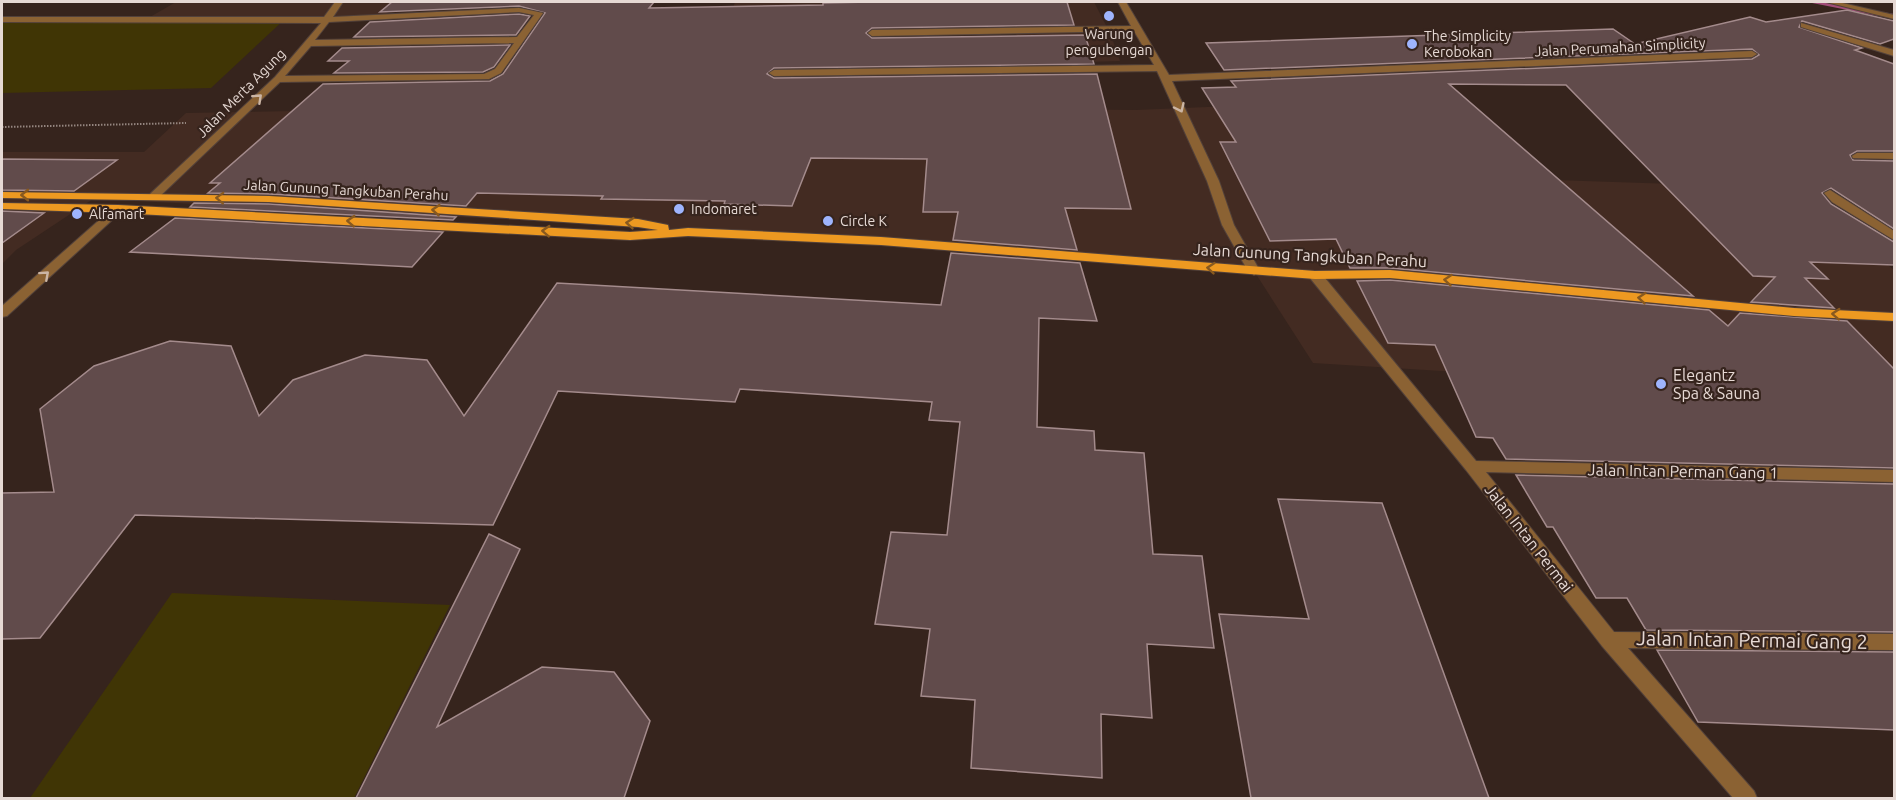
<svg xmlns="http://www.w3.org/2000/svg" width="1896" height="800" viewBox="0 0 1896 800" font-family="Ubuntu,sans-serif">
	<rect width="100%" height="100%" fill="#36241d"/>
	<!-- built -->
	<g fill="#432b22">
		<polygon points="176,2 399,2 386,14 286,18 150,17"/>
		<polygon points="735,2 963,2 971,24 797,28 793,68 742,68 731,114 939,108 1136,110 1255,105 1278,171 1794,188 1894,270 1894,399 1313,363 1254,271 1182,266 540,221 93,199 16,250 2,264 2,152 144,152 186,113 632,105 726,30"/>
		<polygon points="1011,2 1094,2 1111,35 1120,61 1021,64"/>
	</g>
	<!-- green -->
	<g fill="#403505">
		<polygon points="2,17 286,18 211,88 2,93"/>
		<polygon points="172,593 450,605 354,798 30,798"/>
	</g>
	<g fill="none" stroke-linecap="round" stroke-linejoin="round">
		<!-- stream -->
		<polygon fill="#a24d79" fill-rule="evenodd" points="1807,2 1822,2 1894,14 1894,19"/>
	</g>
	<!-- building -->
	<g fill="#614b4b" stroke="#a48b8c" stroke-width="1.5">
		<polygon points="392,2 654,2 649,8 823,5 823,3 870,2 1067,2 1074,25 872,28 866,33 872,38 1085,35 1094,64 774,68 767,74 774,78 1097,74 1131,209 1065,208 1077,250 953,240 958,212 923,212 927,159 811,158 792,206 724,204 725,201 601,199 603,196 477,193 466,206 269,194 208,193 220,183 210,183 323,84 490,81 503,74 545,13 519,6 380,12"/>
		<polygon points="1847,10 1894,21 1894,39 1880,44 1802,21 1799,27 1862,48 1855,50 1894,64 1894,151 1857,151 1850,155 1853,160 1894,161 1894,229 1831,188 1822,193 1831,204 1894,242 1894,265 1810,262 1828,279 1805,278 1834,308 1751,302 1775,277 1753,276 1566,85 1449,84 1693,296 1390,268 1350,268 1336,239 1270,241 1220,142 1236,142 1202,88 1236,87 1231,81 1752,59 1759,55 1752,49 1224,70 1206,43 1613,29 1635,44 1750,17 1766,22"/>
		<polygon points="519,14 530,16 516,35 354,37 370,22"/>
		<polygon points="510,45 494,67 483,72 334,73 349,61 328,61 342,48"/>
		<polygon points="2,159 117,160 74,191 2,190"/>
		<polygon points="194,203 269,204 456,217 453,220 190,207"/>
		<polygon points="2,211 44,213 2,243"/>
		<polygon points="175,218 443,232 412,267 130,252"/>
		<polygon points="951,253 1080,263 1097,321 1039,318 1037,427 1094,431 1095,450 1144,453 1153,554 1202,556 1214,648 1147,644 1152,718 1101,714 1102,778 971,768 975,700 921,696 930,629 875,624 891,532 947,535 960,422 929,420 932,402 740,389 735,402 558,391 493,525 135,515 40,638 2,639 2,493 54,492 40,409 94,366 170,341 231,346 259,416 293,380 365,355 427,360 464,416 557,283 941,305"/>
		<polygon points="1390,280 1709,310 1728,326 1740,313 1847,321 1894,369 1894,468 1506,459 1493,438 1476,437 1435,345 1388,343 1357,281"/>
		<polygon points="1516,475 1894,484 1894,632 1646,630 1627,598 1596,598 1553,527 1547,527"/>
		<polygon points="1278,499 1382,503 1489,798 1251,798 1219,614 1309,619"/>
		<polygon points="489,534 520,549 437,727 542,667 614,672 650,721 624,798 356,798"/>
		<polygon points="1657,650 1894,652 1894,730 1698,722"/>
	</g>
	<g fill="none" stroke-linecap="round" stroke-linejoin="round">
		<defs>
			<g id="minor">
				<path d="M335 2H343L333 17 519 8 543 13 501 73 489 79 280 82 158 198H150V194L275 77 321 23 2 22V17H324ZM519 12 534 15 517 37 315 40 329 22ZM514 43 495 69 484 74 285 76 311 46Z"/>
				<polygon points="1118,2 1126,2 1169,75 1752,51 1757,54 1752,57 1172,81 1219,181 1234,225 1260,271 1254,275 1248,271 1222,225 1207,181 1157,71 774,76 769,73 774,70 1154,65 1134,31 872,36 868,33 872,30 1131,26"/>
				<polygon points="1826,2 1838,2 1894,15 1894,19"/>
				<polygon points="1801,23 1894,50 1894,56 1801,27"/>
				<polygon points="1857,153 1894,153 1894,159 1853,158 1852,156"/>
				<polygon points="1830,190 1894,231 1894,240 1832,202 1824,193"/>
				<polygon points="118,205 122,207 122,211 7,316 2,317 2,306 114,207"/>
				<polygon points="1315,271 1320,272 1476,461 1894,470 1894,482 1486,472 1614,632 1894,634 1894,650 1628,648 1754,791 1757,798 1733,798 1602,646 1466,470 1310,278 1309,275 1310,272"/>
			</g>
			<polygon id="major" points="2,192 269,196 638,219 668,225 669,230 688,228 881,237 1315,271 1390,270 1794,308 1894,313 1894,321 1794,316 1390,278 1315,279 881,245 688,236 630,240 118,213 2,209 2,203 118,205 630,232 658,230 638,227 269,202 2,198"/>
		</defs>
		<!-- minor casing -->
		<use href="#minor" stroke="#52413a" stroke-width="2"/>
		<!-- major casing -->
		<use href="#major" stroke="#52413a" stroke-width="2"/>
		<!-- path -->
		<polyline stroke="#94857f" stroke-width="2" stroke-dasharray="1.5 1.5" stroke-linecap="butt" points="2,127 186,123"/>
		<!-- minor -->
		<use href="#minor" fill="#8b6233" fill-rule="evenodd"/>
		<!-- major -->
		<use href="#major" fill="#ed9921" fill-rule="evenodd"/>
	</g>
	<!-- one-way arrows -->
	<defs><path id="oneway-chevron" d="M-2-3.5L2.5 0L-2 3.5" fill="none" stroke-width="1.6" stroke-linecap="round" stroke-linejoin="round" transform="scale(1.5)"/></defs>
	<g stroke="#cbb5a4">
		<use href="#oneway-chevron" transform="translate(258 98) rotate(-43)"/>
		<use href="#oneway-chevron" transform="translate(1180 108) rotate(65)"/>
		<use href="#oneway-chevron" transform="translate(45 275) rotate(-42)"/>
	</g>
	<g stroke="#88591f">
		<use href="#oneway-chevron" transform="translate(25 195) rotate(-180)"/>
		<use href="#oneway-chevron" transform="translate(220 198) rotate(-178)"/>
		<use href="#oneway-chevron" transform="translate(436 210) rotate(-176)"/>
		<use href="#oneway-chevron" transform="translate(351 221) rotate(-177)"/>
		<use href="#oneway-chevron" transform="translate(630 223) rotate(-175)"/>
		<use href="#oneway-chevron" transform="translate(546 231) rotate(-177)"/>
		<use href="#oneway-chevron" transform="translate(1211 268) rotate(-175)"/>
		<use href="#oneway-chevron" transform="translate(1448 280) rotate(-175)"/>
		<use href="#oneway-chevron" transform="translate(1642 298) rotate(-175)"/>
		<use href="#oneway-chevron" transform="translate(1836 314) rotate(-177)"/>
	</g>
	<!-- markers -->
	<g fill="#9eb4fd" stroke="#36241d" stroke-width="2">
		<circle cx="1109" cy="16" r="6"/>
		<circle cx="1412" cy="44" r="6"/>
		<circle cx="679" cy="209" r="6"/>
		<circle cx="77" cy="214" r="6"/>
		<circle cx="828" cy="221" r="6"/>
		<circle cx="1661" cy="384" r="6"/>
	</g>
	<g text-anchor="middle" stroke-width="4.5" stroke-linejoin="round" paint-order="stroke">
		<!-- far-poi labels -->
		<g font-size="14" fill="#e6d9d4" stroke="#36241d" text-anchor="start">
			<text x="1109" y="39" text-anchor="middle">Warung<tspan x="1109" dy="16">pengubengan</tspan></text>
			<text x="1424" y="41">The Simplicity<tspan x="1424" dy="16">Kerobokan</tspan></text>
			<text x="691" y="214">Indomaret</text>
			<text x="89" y="219">Alfamart</text>
			<text x="840" y="226">Circle K</text>
		</g>
		<!-- far-street labels -->
		<g font-size="14" fill="#e6d9d4" stroke="#36241d">
			<text transform="translate(1620 47) rotate(-3)" y="5">Jalan Perumahan Simplicity</text>
			<text transform="translate(241 93) rotate(-45)" y="5">Jalan Merta Agung</text>
			<text transform="translate(346 190) rotate(3)" y="5">Jalan Gunung Tangkuban Perahu</text>
		</g>
		<!-- street labels -->
		<g font-size="16" fill="#e6d9d4" stroke="#36241d">
			<text transform="translate(1310 255) rotate(3)" y="6">Jalan Gunung Tangkuban Perahu</text>
			<text transform="translate(1683 471) rotate(1)" y="6">Jalan Intan Perman Gang 1</text>
			<text transform="translate(1529 538) rotate(52)" y="6">Jalan Intan Permai</text>
		</g>
		<!-- poi labels -->
		<g font-size="16" fill="#e6d9d4" stroke="#36241d" text-anchor="start">
			<text x="1673" y="381">Elegantz<tspan x="1673" dy="18">Spa &amp; Sauna</tspan></text>
		</g>
		<!-- near-street labels -->
		<g font-size="20" fill="#e6d9d4" stroke="#36241d">
			<text transform="translate(1752 640) rotate(1)" y="7">Jalan Intan Permai Gang 2</text>
		</g>
	</g>
	<!-- border -->
	<rect width="1896" height="800" fill="none" stroke="#e6d9d4" stroke-width="6"/>
</svg>
